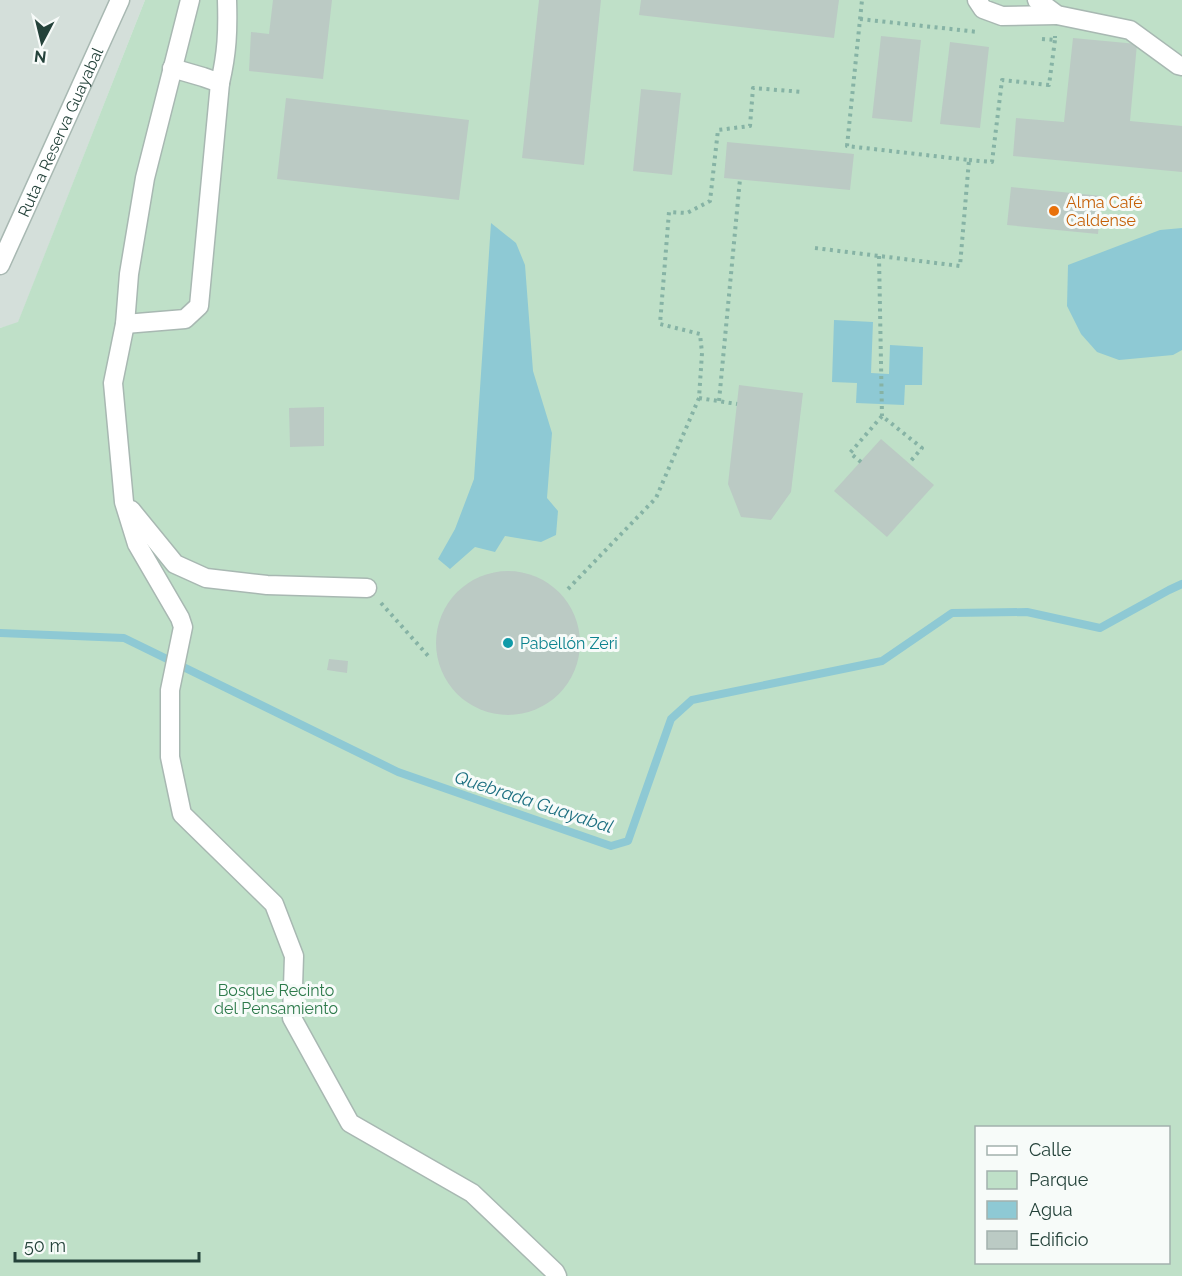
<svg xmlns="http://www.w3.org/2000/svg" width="1182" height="1276" viewBox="0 0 1182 1276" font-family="Raleway,sans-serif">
	<rect width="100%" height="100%" fill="#e6efeb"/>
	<!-- built -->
	<polygon fill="#d4dfda" points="0,0 145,0 18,323 0,328"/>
	<!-- green -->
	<path fill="#bfe0c8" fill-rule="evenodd" d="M145 0H1182V1276H0V328L18 322ZM976 1128H1168V1262H976Z"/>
	<!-- water -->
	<g fill="#8ec9d4">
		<polygon points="491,223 516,243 525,265 533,371 552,433 547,498 558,511 556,535 541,542 505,536 495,552 475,547 450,569 438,559 455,529 474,479"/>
		<polygon points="1182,228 1182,350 1173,355 1119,360 1097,352 1081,334 1067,306 1068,265 1160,230"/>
		<polygon points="834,320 873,322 871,373 889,374 890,345 923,347 922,385 905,385 904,405 856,403 857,383 832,382"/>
	</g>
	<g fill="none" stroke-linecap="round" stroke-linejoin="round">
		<!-- stream -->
		<polyline stroke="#8ec9d4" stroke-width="8" points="0,633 124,638 398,772 611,846 628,841 671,719 692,700 882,661 952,613 1027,612 1100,628 1169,590 1182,584"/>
	</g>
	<!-- building -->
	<g fill="#bbcac4">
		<polygon points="273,0 332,0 323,79 249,71 251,32 269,34"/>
		<polygon points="539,0 601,0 584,165 522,158"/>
		<polygon points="641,0 839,0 834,38 639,15"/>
		<polygon points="881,36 921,40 912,122 872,118"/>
		<polygon points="1073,38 1137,44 1130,121 1182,126 1182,172 1013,156 1016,118 1064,122"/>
		<polygon points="950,42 989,47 980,128 940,124"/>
		<polygon points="641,89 681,93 672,175 633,171"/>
		<polygon points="286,98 469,120 459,200 277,179"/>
		<polygon points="727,142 854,154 850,190 724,178"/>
		<polygon points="1011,187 1102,196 1098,234 1007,225"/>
		<polygon points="739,385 803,393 791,492 771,520 741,517 728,484"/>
		<polygon points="324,407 324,446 290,447 289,408"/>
		<polygon points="881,439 934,485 887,537 834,491"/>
		<circle cx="508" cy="643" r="72"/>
		<polygon points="329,659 348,661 347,673 327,670"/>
	</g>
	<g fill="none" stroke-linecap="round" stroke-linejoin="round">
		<defs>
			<g id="minor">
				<polyline points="190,0 145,178 129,274 125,324 113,383 124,502 137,544 180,618 183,627 170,690 170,757 182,814 274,904 294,956 292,1018 350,1123 472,1193 555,1272 557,1276"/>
				<polyline points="977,0 983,9 1002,16 1057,15"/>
				<polyline points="1037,0 1057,15 1130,30 1178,65 1182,66"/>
				<path d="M172 68 203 77 220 83C227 53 228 31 227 0"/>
				<path id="s1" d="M0 265 120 0"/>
				<polyline points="125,324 185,319 199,306 220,83"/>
				<polyline points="131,510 175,564 206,578 267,585 367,588"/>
			</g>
		</defs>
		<!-- minor casing -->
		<use href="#minor" stroke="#a8b8b2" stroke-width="21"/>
		<!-- path -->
		<g stroke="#86b3a5" stroke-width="4" stroke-dasharray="3 4.5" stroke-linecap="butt">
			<polyline points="860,19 978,32"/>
			<polyline points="1042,39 1055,40 1055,36"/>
			<polyline points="969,160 992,162 1002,80 1049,85 1055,40"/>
			<polyline points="815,248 960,266 969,160 847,146 862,0"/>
			<polyline points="879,256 882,416"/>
			<polyline points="699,398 737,404"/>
			<polyline points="719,401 740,179"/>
			<polyline points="861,462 850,453 882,416 922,448 909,463"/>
			<polyline points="568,589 656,498 699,398 702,353 700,334 660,324 669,212 687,213 710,201 718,130 750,126 753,88 803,92"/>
			<polyline points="381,603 430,658"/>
		</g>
		<!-- minor -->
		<use href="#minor" stroke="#fff" stroke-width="18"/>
	</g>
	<!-- markers -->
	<circle fill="#e8710a" stroke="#f7fbf9" stroke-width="2" cx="1054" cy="211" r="6"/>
	<circle fill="#0f9aa8" stroke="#f7fbf9" stroke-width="2" cx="508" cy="643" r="6"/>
	<g text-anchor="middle" stroke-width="6" stroke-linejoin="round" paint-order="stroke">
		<!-- street labels -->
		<g font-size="16" fill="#24423a" stroke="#f7fbf9">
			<text dy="6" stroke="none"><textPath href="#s1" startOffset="146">Ruta a Reserva Guayabal</textPath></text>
		</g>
		<!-- food labels -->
		<g font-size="16" fill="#c56008" stroke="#f7fbf9" text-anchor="start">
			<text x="1066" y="208">Alma Café<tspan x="1066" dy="18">Caldense</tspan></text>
		</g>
		<!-- culture labels -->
		<g font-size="16" fill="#0d838f" stroke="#f7fbf9" text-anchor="start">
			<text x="520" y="649">Pabellón Zeri</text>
		</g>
		<!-- park labels -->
		<g font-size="16" fill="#2d7a4b" stroke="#f7fbf9">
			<text x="276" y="996">Bosque Recinto<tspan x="276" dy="18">del Pensamiento</tspan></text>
		</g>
		<!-- water labels -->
		<g font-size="18" font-style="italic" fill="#1c6f80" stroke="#f7fbf9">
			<text transform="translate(534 802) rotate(18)" y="6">Quebrada Guayabal</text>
		</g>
	</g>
	<!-- legend -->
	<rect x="975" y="1126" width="195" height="138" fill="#f7fbf9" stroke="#a3b1ad" stroke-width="1.5"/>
	<rect x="987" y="1146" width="30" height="9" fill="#ffffff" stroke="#a3b1ad" stroke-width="1.5"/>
	<text x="1029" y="1156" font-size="18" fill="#24423a">Calle</text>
	<rect x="987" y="1171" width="30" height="18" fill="#bfe0c8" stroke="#a3b1ad" stroke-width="1.5"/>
	<text x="1029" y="1186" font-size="18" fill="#24423a">Parque</text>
	<rect x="987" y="1201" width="30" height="18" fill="#8ec9d4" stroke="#a3b1ad" stroke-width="1.5"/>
	<text x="1029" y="1216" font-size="18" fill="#24423a">Agua</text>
	<rect x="987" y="1231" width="30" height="18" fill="#bbcac4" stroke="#a3b1ad" stroke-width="1.5"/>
	<text x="1029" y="1246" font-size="18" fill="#24423a">Edificio</text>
	<!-- north arrow -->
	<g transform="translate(42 42) rotate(187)" stroke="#f7fbf9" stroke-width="4.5" paint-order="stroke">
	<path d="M0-4.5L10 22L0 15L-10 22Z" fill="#24423a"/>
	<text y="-9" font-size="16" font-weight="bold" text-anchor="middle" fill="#24423a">N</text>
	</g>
	<!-- scale -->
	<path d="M15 1252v9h184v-9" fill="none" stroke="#24423a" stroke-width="3"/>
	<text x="24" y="1252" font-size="18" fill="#24423a" stroke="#f7fbf9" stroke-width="4.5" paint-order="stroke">50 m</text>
</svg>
